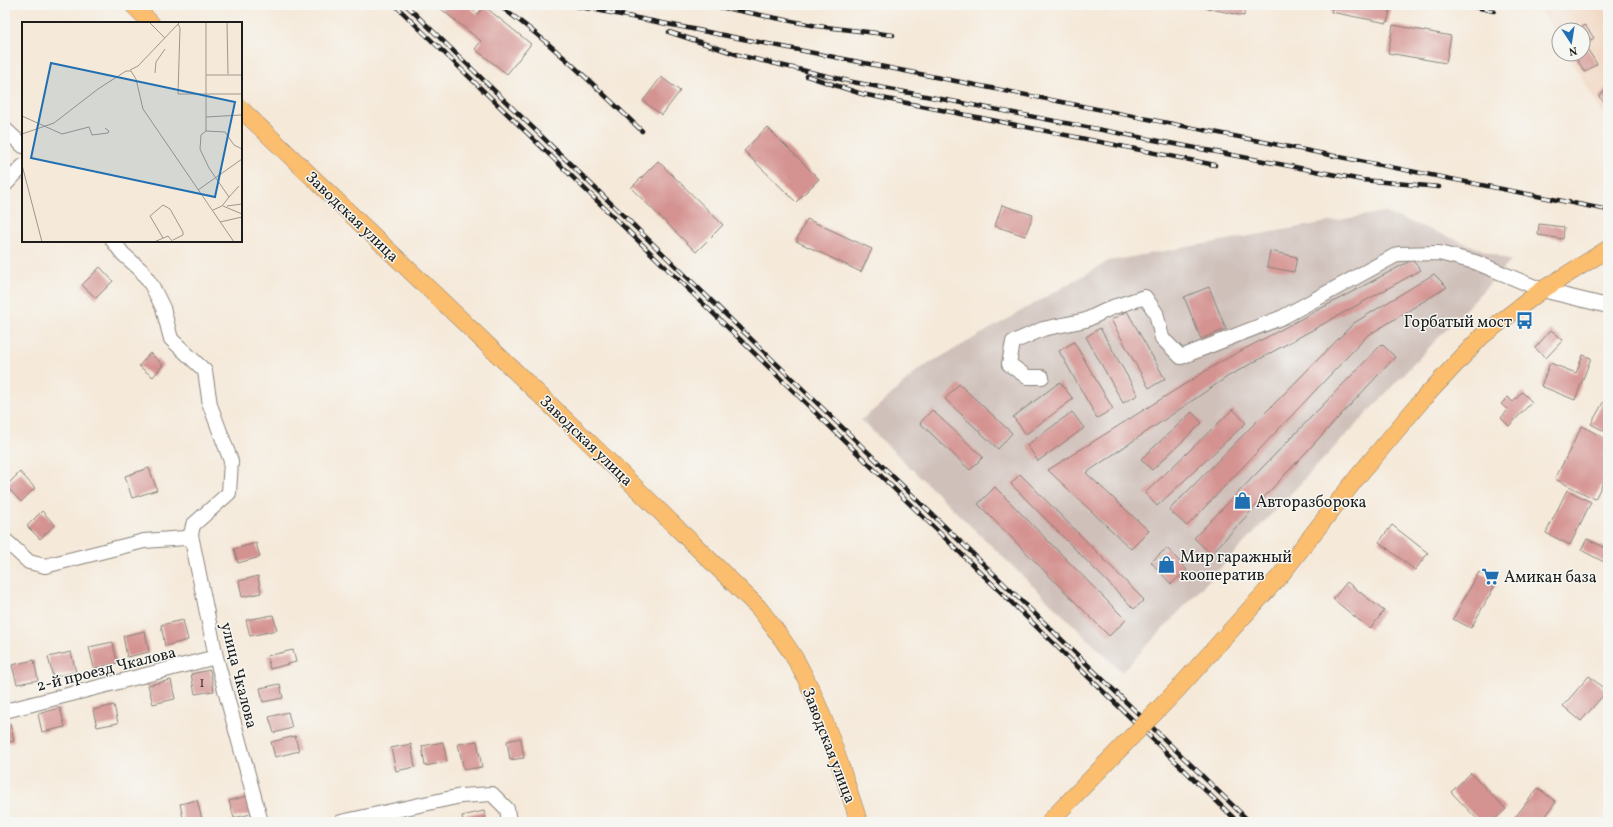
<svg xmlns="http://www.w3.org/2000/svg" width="1613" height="827" viewBox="0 0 1613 827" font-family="Vollkorn,serif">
	<rect width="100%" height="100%" fill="#f6f6f2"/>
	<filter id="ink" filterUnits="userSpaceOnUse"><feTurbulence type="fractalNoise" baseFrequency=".025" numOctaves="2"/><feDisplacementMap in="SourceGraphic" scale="8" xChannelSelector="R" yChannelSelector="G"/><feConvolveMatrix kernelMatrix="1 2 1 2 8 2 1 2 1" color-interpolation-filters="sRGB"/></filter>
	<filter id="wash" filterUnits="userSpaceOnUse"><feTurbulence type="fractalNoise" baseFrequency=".012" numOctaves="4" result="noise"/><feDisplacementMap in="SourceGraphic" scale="16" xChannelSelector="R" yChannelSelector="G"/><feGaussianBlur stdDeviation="0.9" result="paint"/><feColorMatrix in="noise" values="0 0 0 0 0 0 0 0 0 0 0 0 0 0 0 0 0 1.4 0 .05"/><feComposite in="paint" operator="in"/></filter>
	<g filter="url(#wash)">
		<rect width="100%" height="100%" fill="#f5e9d9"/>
		<!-- built -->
		<polygon fill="#f2d4be" points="1537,5 1608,5 1608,121 1567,54 1583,54 1583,30 1559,30 1559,41"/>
		<!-- industrial -->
		<polygon fill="#cfc0ba" points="1384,212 1511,261 1122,672 861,420 881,404 918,370 1109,261"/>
		<g id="blocks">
			<!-- building -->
			<g fill="#d49290">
				<polygon points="444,5 466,5 478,14 484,6 531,44 507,74 475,49 481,41 441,9"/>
				<polygon points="1193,5 1246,5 1244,16"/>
				<polygon points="1332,5 1391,5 1387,23 1331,12"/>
				<polygon points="1393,25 1451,36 1446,63 1388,53"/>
				<polygon points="1585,25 1594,38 1584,44 1597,64 1585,72 1573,54 1583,54 1583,30 1577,30"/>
				<polygon points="661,77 680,91 662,115 643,101"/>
				<polygon points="1608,87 1608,105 1599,97"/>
				<polygon points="767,127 819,179 796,202 744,151"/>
				<polygon points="658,161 723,225 696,252 631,188"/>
				<polygon points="1002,205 1033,215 1025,236 995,226"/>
				<polygon points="807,219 872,249 861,272 796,241"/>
				<polygon points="1539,224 1564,227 1563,239 1538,235"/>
				<polygon points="1270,251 1297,257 1294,272 1267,267"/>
				<polygon points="1412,260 1421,270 1227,377 1086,473 1149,531 1131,549 1048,470 1220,362"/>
				<polygon points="100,267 113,281 96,298 82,285"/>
				<polygon points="1434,274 1447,287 1367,336 1187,526 1169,510 1354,323"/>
				<polygon points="1209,287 1226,329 1201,339 1184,297"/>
				<polygon points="1127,311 1165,379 1149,388 1111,320"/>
				<polygon points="1100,328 1138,395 1123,403 1086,337"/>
				<polygon points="1551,330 1563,340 1546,358 1535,348"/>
				<polygon points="1074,342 1113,409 1097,418 1059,351"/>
				<polygon points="1382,344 1395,357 1211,554 1194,538"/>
				<polygon points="150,353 163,365 153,377 139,366"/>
				<polygon points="1583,355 1591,358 1575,400 1541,386 1550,363 1576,373"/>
				<polygon points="1060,382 1073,399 1026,434 1013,417"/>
				<polygon points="959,384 1012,433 998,449 945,399"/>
				<polygon points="1522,392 1532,402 1509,426 1501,418 1508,410 1501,404 1508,397 1513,402"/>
				<polygon points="1608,394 1608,433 1591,424"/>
				<polygon points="1233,409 1246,423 1157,506 1145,493"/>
				<polygon points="932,410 983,457 970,470 920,423"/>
				<polygon points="1072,412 1084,428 1038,461 1027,445"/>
				<polygon points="1192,412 1202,423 1152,470 1141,459"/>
				<polygon points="1582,426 1608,440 1608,473 1595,499 1555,479"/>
				<polygon points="149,468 157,490 132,498 125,476"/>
				<polygon points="20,472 35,488 21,502 6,486"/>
				<polygon points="1020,474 1144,600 1134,609 1011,484"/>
				<polygon points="995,487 1126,620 1109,636 978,504"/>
				<polygon points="1567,490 1591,502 1570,545 1546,533"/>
				<polygon points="42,511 55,525 40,539 27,526"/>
				<polygon points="1392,525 1428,553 1415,570 1379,542"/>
				<polygon points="1587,539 1608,549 1606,563 1581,550"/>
				<polygon points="256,543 260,557 238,563 234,549"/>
				<polygon points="1167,548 1187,570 1171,584 1151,562"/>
				<polygon points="1479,572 1497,582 1471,628 1453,619"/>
				<polygon points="258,576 261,593 242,597 239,581"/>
				<polygon points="1347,582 1384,611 1370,629 1333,599"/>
				<polygon points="273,615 277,630 250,636 246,620"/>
				<polygon points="183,620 188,640 165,646 161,625"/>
				<polygon points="145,631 149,652 127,657 123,636"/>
				<polygon points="113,642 117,663 94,668 89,647"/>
				<polygon points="293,650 296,662 270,669 267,656"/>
				<polygon points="71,652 76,672 53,677 48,657"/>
				<polygon points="34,660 38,680 17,684 12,665"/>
				<polygon points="210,670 214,691 195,694 191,674"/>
				<polygon points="1589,676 1607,691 1581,721 1563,706"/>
				<polygon points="171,680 175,699 153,704 148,685"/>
				<polygon points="280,684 283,698 263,702 260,688"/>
				<polygon points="114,705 118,723 97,727 93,710"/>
				<polygon points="60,708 65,727 42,732 38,714"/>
				<polygon points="288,712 292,728 274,733 269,717"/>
				<polygon points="10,723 14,741 5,743 5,724"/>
				<polygon points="295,736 299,751 275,757 271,742"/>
				<polygon points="521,738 524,758 510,760 507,741"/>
				<polygon points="477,741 482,767 464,770 458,744"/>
				<polygon points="443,742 447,762 425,766 422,746"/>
				<polygon points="411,744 415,767 396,771 391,748"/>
				<polygon points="1471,773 1506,809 1492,822 1480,822 1451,792"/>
				<polygon points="1538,788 1556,802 1541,822 1516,822 1513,820"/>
				<polygon points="247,796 251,814 234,818 229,801"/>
				<polygon points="197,800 202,819 184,822 180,804"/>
				<polygon points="484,811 486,822 463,822 462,816"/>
				<polygon points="144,819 145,822 133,822 133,821"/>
			</g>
		</g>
	</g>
	<g filter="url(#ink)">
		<use href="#blocks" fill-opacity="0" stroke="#88827a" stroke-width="1"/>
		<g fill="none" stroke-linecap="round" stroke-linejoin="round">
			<defs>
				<g id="minor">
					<polyline points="5,129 23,146"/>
					<polyline points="5,185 23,166"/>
					<polyline points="113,241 123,254 141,270 152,286 163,308 171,339 205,371 210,405 231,461 229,493 193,525 191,535 216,657 261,822"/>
					<polyline points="1042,377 1027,377 1009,364 1013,342 1043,329 1086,320 1113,307 1145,297 1156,313 1162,338 1181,357 1283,317 1398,254 1439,253 1475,262 1542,290 1608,306"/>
					<polyline points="5,540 29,562 45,566 144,541 185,538 191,535"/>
					<polyline points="5,711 216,657"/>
					<polyline points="341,822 461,796 492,794 507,809 509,822"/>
				</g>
				<g id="major">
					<polyline points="133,5 151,23"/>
					<path d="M241 109 592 445 758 607C772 625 786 643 797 662 825 712 841 768 859 822"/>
					<polyline points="1176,691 1280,576 1359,475 1422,400 1482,336 1542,290 1608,249"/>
				</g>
			</defs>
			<!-- minor casing -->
			<use href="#minor" stroke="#88827a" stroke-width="16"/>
			<!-- major casing -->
			<use href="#major" stroke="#88827a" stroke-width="18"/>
			<!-- minor -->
			<use href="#minor" stroke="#fff" stroke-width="14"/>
			<!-- major -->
			<use href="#major" stroke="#fbbd6e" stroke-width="17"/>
			<defs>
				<g id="rail">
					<polyline points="395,5 1238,822"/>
					<polyline points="406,5 1250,822"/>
					<path d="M498 5C551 42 596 87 642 131"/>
					<polyline points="571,5 1608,210"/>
					<polyline points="709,5 817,26 893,35"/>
					<polyline points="1466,5 1494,11"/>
					<polyline points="669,32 742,56 853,82 1362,180 1439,187"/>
					<polyline points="807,76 862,94 1215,165"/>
				</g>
			</defs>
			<!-- rail casing -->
			<use href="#rail" stroke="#1c1c1c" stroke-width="4.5"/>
			<!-- rail -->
			<use href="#rail" stroke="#f6f6f2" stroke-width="3" stroke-dasharray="9" stroke-linecap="butt"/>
			<defs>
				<polyline id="major-bridge" points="1049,822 1176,691"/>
			</defs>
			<!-- major-bridge casing -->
			<use href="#major-bridge" stroke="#88827a" stroke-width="18" stroke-linecap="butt"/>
			<!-- major-bridge -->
			<use href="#major-bridge" stroke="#fbbd6e" stroke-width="17"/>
		</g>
	</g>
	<!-- icons -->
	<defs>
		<symbol id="bus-bare" viewBox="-9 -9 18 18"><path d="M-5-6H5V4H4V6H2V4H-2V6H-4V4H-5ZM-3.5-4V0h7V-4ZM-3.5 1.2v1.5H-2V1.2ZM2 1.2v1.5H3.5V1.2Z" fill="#1f6fb2" stroke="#f6f6f2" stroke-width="2.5" paint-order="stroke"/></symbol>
		<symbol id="shop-bare" viewBox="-9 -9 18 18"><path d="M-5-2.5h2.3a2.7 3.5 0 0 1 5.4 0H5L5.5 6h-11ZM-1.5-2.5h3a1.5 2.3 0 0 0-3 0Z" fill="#1f6fb2" stroke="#f6f6f2" stroke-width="2.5" paint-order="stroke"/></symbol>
		<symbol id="supermarket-bare" viewBox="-9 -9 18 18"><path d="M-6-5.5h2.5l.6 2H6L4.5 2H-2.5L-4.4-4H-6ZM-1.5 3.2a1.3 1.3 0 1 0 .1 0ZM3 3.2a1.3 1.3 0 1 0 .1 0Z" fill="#1f6fb2" stroke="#f6f6f2" stroke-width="2.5" paint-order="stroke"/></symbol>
	</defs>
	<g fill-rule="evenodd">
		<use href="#bus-bare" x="1512" y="308" width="25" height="25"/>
		<use href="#shop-bare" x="1230" y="488" width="25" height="25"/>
		<use href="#shop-bare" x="1154" y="552" width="25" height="25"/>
		<use href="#supermarket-bare" x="1478" y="564" width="25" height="25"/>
	</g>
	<g text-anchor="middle" stroke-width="3" stroke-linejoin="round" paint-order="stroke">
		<!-- number labels -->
		<g font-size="14" fill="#4a3a39">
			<text x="202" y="687">1</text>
		</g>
		<!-- street labels -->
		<g font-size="16" fill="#1c1c1c" stroke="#f6f6f2">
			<text transform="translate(353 216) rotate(44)" y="6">Заводская улица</text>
			<text transform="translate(587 440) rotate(44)" y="6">Заводская улица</text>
			<text transform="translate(106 668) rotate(-14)" y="6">2-й проезд Чкалова</text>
			<text transform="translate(240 675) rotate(76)" y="6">улица Чкалова</text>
			<text transform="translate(830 745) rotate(69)" y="6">Заводская улица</text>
		</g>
		<!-- poi labels -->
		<g font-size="16" fill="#1c1c1c" stroke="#f6f6f2" text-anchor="start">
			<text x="1512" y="327" text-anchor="end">Горбатый мост</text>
			<text x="1256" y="507">Авторазборока</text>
			<text x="1180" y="562">Мир гаражный<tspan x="1180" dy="18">кооператив</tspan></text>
			<text x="1504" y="582">Амикан база</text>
		</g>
	</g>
	<!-- overview -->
	<g transform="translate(22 22)">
		<rect width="220" height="220" fill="#f5e9d9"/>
		<path fill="none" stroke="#9e978d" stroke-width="1" d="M127 0 143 16M184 0V109L179 113 178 127 187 146 207 175 200 184 191 188M205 0 206 52M156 2 158 6 156 72H220M108 48 116 44 158 0M133 51 134 40 143 27M184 53H220M0 94 40 112 67 105 70 113 86 111 87 109 83 106M184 95 219 93M184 109 203 110 212 123 220 127M0 112 32 101 76 67 104 49H109L114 57 121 87 212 220M0 143 20 220M176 168 220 137M207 175 217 164M201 184 220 192M205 184 220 182M198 200 220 195M141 216 128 194 141 183 148 187 161 210V213L151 218M132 220 146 214 151 220"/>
		<path fill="#1f6fb2" fill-opacity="0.15" stroke="#1f6fb2" stroke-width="2" d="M29 41 213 80 193 175 9 136Z"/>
		<rect width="220" height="220" fill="none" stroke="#1c1c1c" stroke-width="2"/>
	</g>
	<!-- margin -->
	<rect width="1613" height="827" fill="none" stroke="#f6f6f2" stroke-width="20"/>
	<!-- north arrow -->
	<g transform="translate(1571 42) rotate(168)"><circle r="19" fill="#f6f6f2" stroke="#9f9f9c"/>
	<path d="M0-3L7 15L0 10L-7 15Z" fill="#1f6fb2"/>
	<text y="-6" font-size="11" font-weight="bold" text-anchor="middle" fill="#1c1c1c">N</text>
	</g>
</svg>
